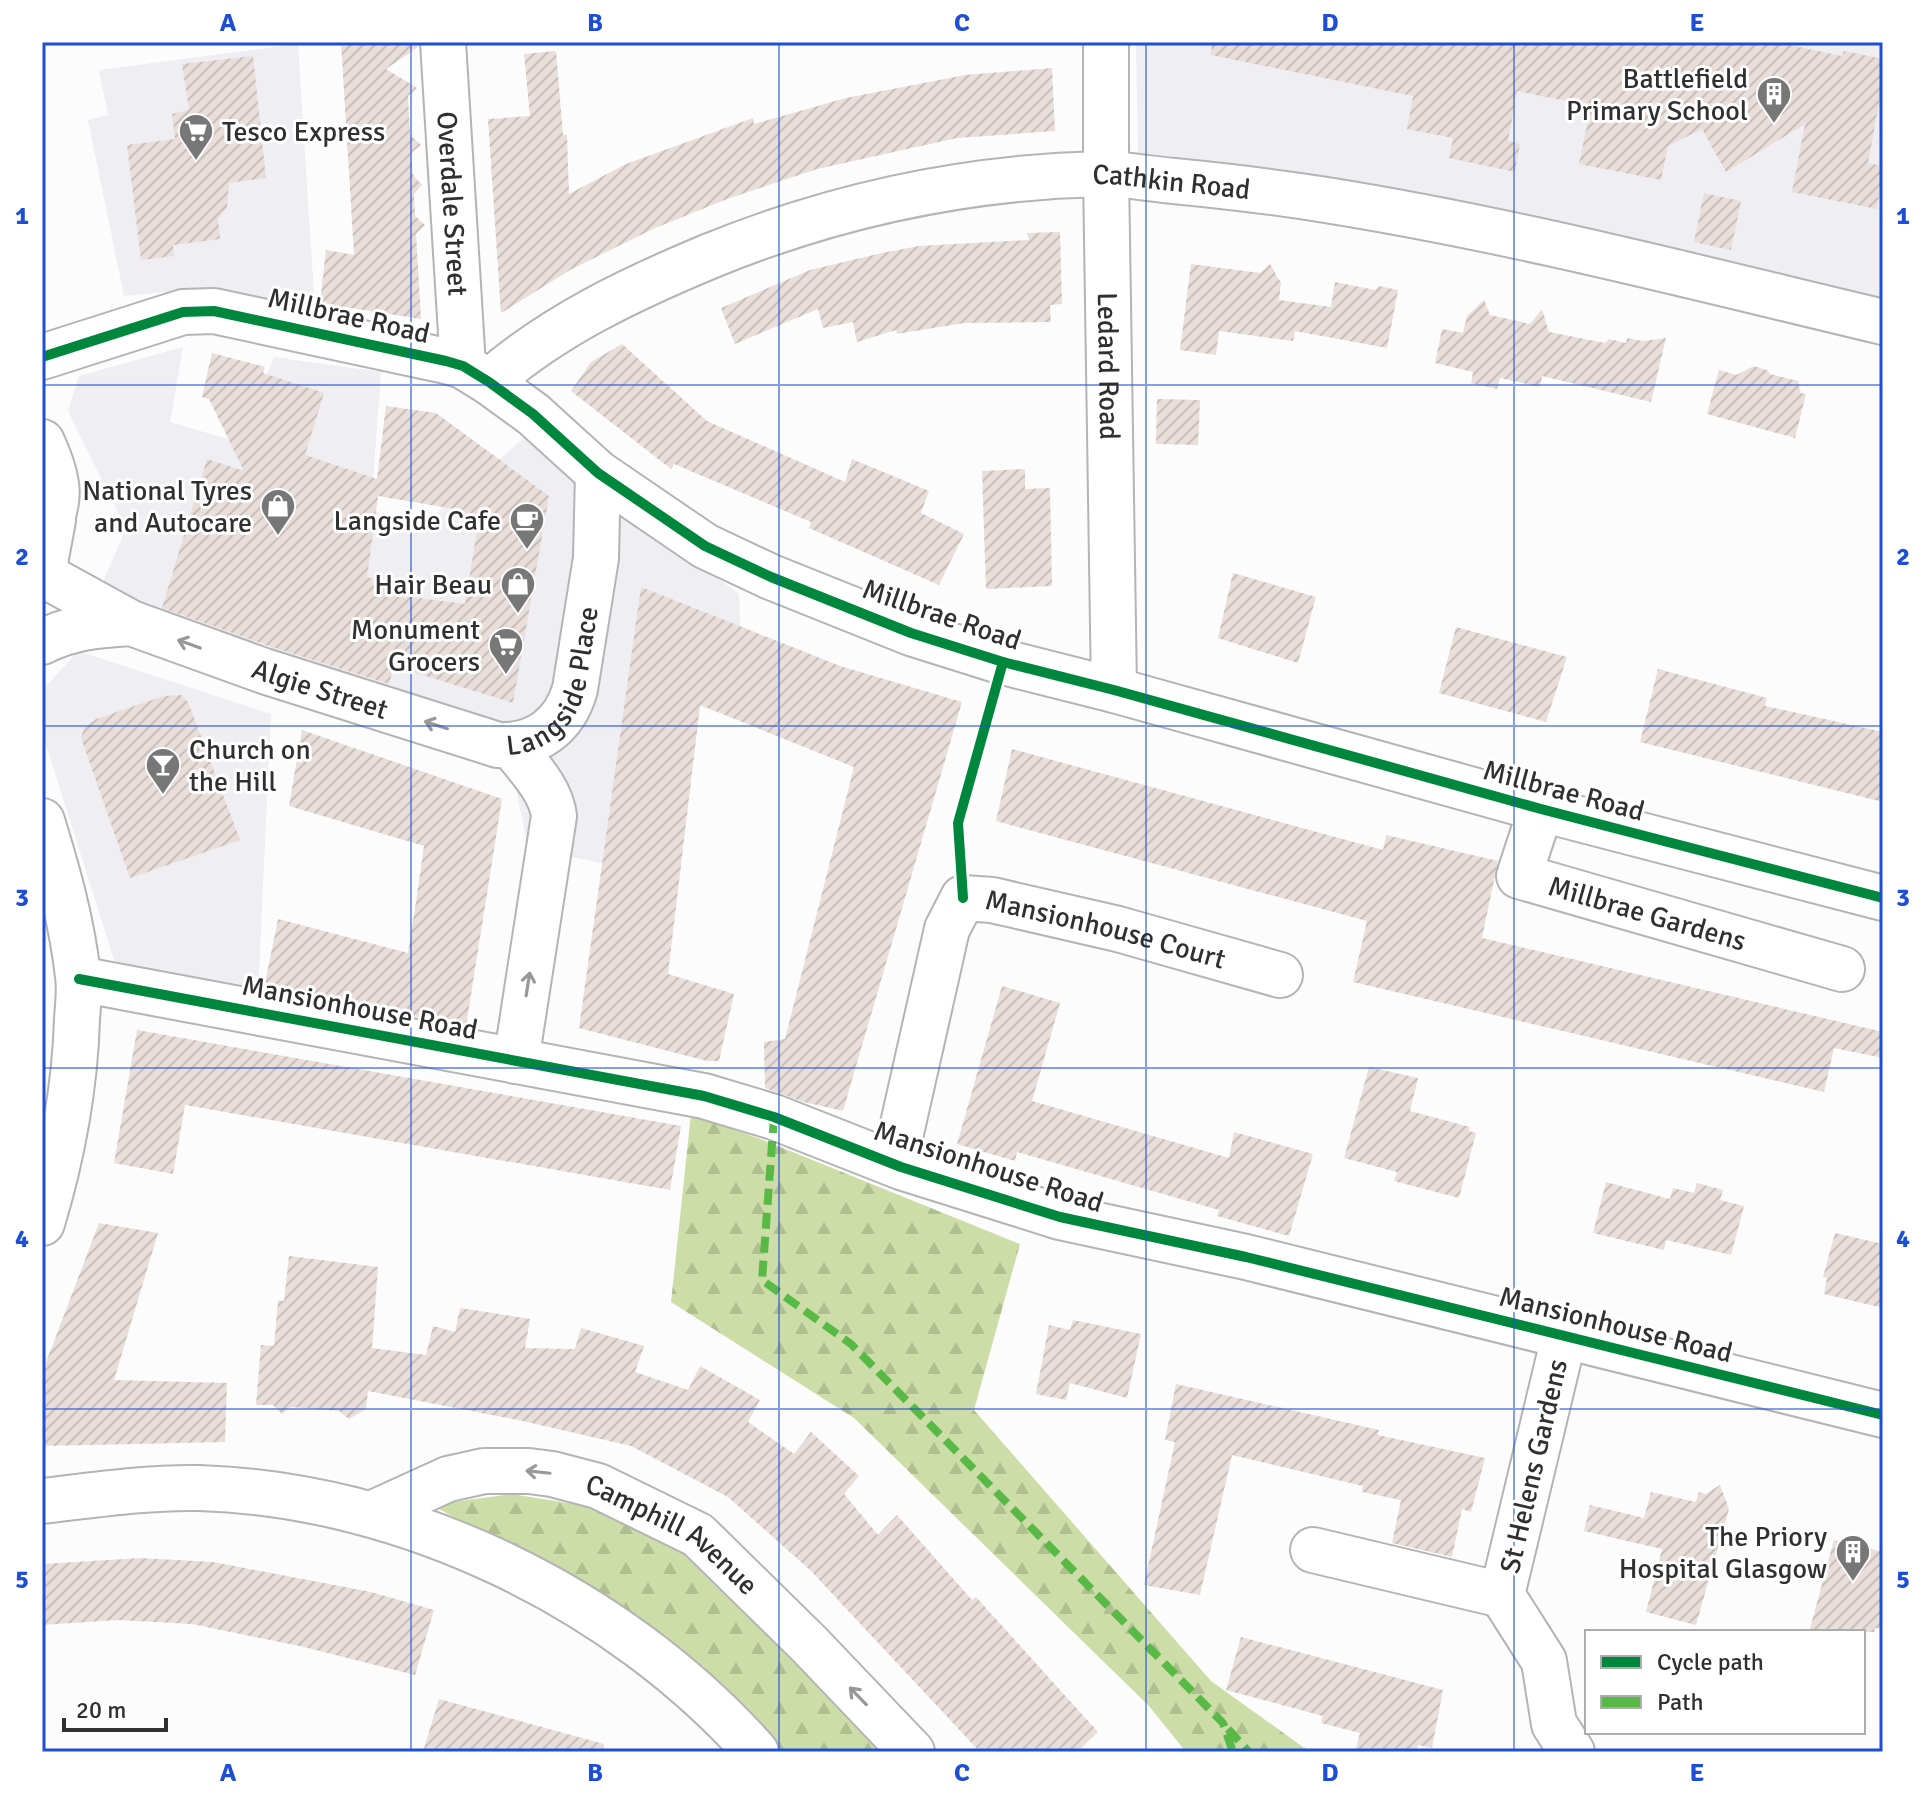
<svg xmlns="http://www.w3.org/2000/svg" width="1925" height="1794" viewBox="0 0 1925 1794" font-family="Signika,sans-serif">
	<defs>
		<pattern id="forest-firs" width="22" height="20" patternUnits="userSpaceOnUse" patternTransform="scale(2)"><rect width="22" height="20" fill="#cddda7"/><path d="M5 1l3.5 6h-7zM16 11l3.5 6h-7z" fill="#b0be90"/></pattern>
		<pattern id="building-hatch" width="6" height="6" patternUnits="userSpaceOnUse" patternTransform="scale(2)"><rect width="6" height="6" fill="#e9ded9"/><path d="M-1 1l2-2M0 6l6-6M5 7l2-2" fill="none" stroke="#c8bfbb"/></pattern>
	</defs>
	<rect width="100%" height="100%" fill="#fcfcfc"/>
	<!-- built -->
	<g fill="#eeeef3">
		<polygon points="1136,42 1883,42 1883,302 1325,179 1138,153"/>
		<polygon points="298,44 315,311 209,288 124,296 88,120 108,115 99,70"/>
		<polygon points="183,347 170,422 238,442 274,357 381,372 371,507 411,535 525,437 739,594 740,626 719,712 700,706 679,879 528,848 512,769 397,694 100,588 126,529 68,411 79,376"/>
		<polygon points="78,651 271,714 258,994 118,972 42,732 42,691"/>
	</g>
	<!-- forest -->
	<g fill="url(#forest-firs)">
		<polygon points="691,1114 763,1140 1020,1244 974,1410 1211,1681 1310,1752 1186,1752 1149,1706 854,1418 671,1302"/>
		<polygon points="511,1494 606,1509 681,1544 893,1752 775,1752 628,1615 432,1505"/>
	</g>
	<!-- building -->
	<g fill="url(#building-hatch)" fill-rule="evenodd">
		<polygon points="341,42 418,42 418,47 386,69 417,88 408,96 410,135 421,145 411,153 413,175 422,185 414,194 415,216 425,225 416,234 421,319 320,303 326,250 354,255"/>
		<polygon points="1212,42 1784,42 1785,44 1842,56 1844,51 1883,59 1883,81 1868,163 1883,166 1877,209 1792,192 1805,124 1726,172 1702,129 1668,146 1661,180 1579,164 1591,106 1517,91 1508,141 1520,144 1515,172 1449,158 1453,138 1407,129 1413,96 1211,55"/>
		<polygon points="556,51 563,135 567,135 569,194 626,164 753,118 754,124 846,98 965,75 1052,68 1055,131 957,138 817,169 727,199 653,229 570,270 501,313 488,119 530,116 524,54"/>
		<polygon points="253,56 266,178 229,183 227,208 218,218 220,239 173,245 174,256 141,260 127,145 175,139 172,114 189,110 182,64"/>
		<polygon points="1704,193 1741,201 1731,250 1694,242"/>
		<polygon points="1060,232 1062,304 1050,305 1051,322 964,323 897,334 896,330 857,342 853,322 823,328 818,309 735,344 721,308 810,270 882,253 919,246 1029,240 1027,233"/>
		<polygon points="1191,264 1260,273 1270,264 1281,283 1279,300 1331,307 1335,282 1375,290 1379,286 1398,290 1387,348 1295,331 1293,341 1219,331 1216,355 1180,350"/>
		<polygon points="1484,300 1490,315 1530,324 1542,309 1549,332 1605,343 1609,339 1626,343 1627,338 1643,341 1666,338 1651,402 1542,376 1540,387 1500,378 1497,389 1471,383 1473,372 1435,363 1442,329 1463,333 1467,316"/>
		<polygon points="622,344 707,421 845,482 852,459 929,491 921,513 964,534 939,585 809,528 811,522 674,464 671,469 571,391 591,362"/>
		<path d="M212 353 265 367 263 373 324 393 305 455 377 479 386 406 436 413 549 496 513 703 394 666 389 684 272 647 162 608 207 459 244 471 209 399 202 397ZM378 496 454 509 478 525 465 604 404 596 406 589 367 577Z"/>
		<polygon points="1754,366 1767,370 1770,374 1798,381 1801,393 1806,394 1795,438 1707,414 1719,370 1736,375"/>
		<polygon points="1157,399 1200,400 1198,445 1156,444"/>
		<polygon points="1025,469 1025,489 1050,488 1052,586 986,589 982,471"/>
		<polygon points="1233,573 1316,597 1298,663 1218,638"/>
		<polygon points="641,587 840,666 962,702 843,1111 804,1102 765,1088 764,1042 785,1039 854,767 700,705 668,974 734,994 719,1061 707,1061 579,1028"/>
		<polygon points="1456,627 1567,657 1546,722 1439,693"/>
		<polygon points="1658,669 1767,698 1765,706 1883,732 1883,802 1640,742"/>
		<polygon points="181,695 188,702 240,840 130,878 81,738 84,728 96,719 164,696"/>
		<polygon points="302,730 502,799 466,1026 264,988 278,919 408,953 417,895 424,846 289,806"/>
		<polygon points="1012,749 1383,850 1386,835 1498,861 1482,938 1883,1032 1883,1058 1834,1048 1824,1092 1353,982 1367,921 996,821"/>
		<polygon points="1002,986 1060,1003 1032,1101 1229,1158 1234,1132 1313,1154 1289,1236 1217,1216 1219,1210 1017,1152 1015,1161 957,1144"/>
		<polygon points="137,1030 681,1126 670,1190 185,1105 173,1174 114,1163"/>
		<polygon points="1369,1067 1418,1078 1410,1111 1470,1127 1469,1131 1476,1133 1459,1198 1394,1181 1397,1172 1344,1158"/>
		<polygon points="1606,1182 1670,1199 1673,1188 1694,1193 1697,1183 1723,1190 1720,1200 1744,1206 1731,1255 1666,1240 1664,1250 1593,1233"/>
		<polygon points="99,1223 158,1233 114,1380 227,1383 225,1442 42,1446 42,1373"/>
		<polygon points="1835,1233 1883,1244 1883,1308 1824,1294 1827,1278 1823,1277"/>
		<polygon points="289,1256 378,1267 372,1348 426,1355 433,1326 455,1332 460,1308 530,1319 525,1348 575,1349 581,1328 644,1346 635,1372 688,1390 700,1366 760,1400 748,1422 794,1454 811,1432 859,1476 844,1494 878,1535 897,1515 972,1600 976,1597 1098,1732 1077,1752 980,1752 811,1571 728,1497 631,1446 523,1421 368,1391 366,1409 349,1419 339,1411 291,1407 282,1414 273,1405 256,1405 261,1345 274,1346 278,1300 284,1301"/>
		<polygon points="1073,1320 1141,1334 1127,1398 1070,1383 1066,1400 1036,1394 1049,1325 1070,1330"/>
		<polygon points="1176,1384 1379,1430 1378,1435 1485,1458 1471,1512 1462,1509 1452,1557 1392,1543 1401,1500 1362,1492 1363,1486 1232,1455 1200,1595 1144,1585 1175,1442 1165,1440"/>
		<polygon points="1720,1485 1729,1509 1696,1625 1646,1612 1662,1549 1584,1531 1590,1505 1644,1518 1651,1492 1696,1502 1699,1492 1706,1494"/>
		<polygon points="1834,1540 1883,1552 1883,1629 1875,1628 1874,1632 1809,1632"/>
		<polygon points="141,1558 213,1562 371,1592 434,1610 415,1675 304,1647 192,1624 118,1620 42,1625 42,1564"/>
		<polygon points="1241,1637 1443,1690 1432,1748 1418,1745 1417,1752 1355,1752 1360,1733 1321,1723 1323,1716 1226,1690"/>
		<polygon points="439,1699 604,1744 603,1752 423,1752"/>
	</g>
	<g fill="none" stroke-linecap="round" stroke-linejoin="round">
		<defs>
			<g id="minor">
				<path id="s1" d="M443 42 463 366"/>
				<path id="s2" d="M1106 42V174L1114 690"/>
				<polyline points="42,357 183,312 214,311 446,361 463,366 489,382 533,414 598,473 705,546 771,577 911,633 1003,662 1114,690 1541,809 1883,898"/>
				<path id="s3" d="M489 382C554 325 631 289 710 256 835 205 967 177 1101 174 1125 174 1150 179 1174 181 1225 186 1276 192 1326 200 1514 230 1698 278 1883 322"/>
				<path id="s4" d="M42 574 131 623 264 671 498 745C537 747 565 725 575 689L596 558 598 473"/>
				<path d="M42 642C71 627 99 625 131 623"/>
				<path d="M511 745C527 766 551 789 554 816L516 1061"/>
				<path id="s5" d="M1541 809 1519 876 1842 969"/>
				<polyline points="79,979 704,1096 774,1117 901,1167 1060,1217 1246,1257 1883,1415"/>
				<path id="s6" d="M894 1164 947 929 963 898 992 900 1118 929 1280 975"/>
				<polyline points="1564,1337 1502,1595 1544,1661 1554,1724 1572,1752"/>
				<path d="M42 1501C94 1495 147 1487 199 1488 405 1494 619 1598 756 1752"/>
				<path id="s7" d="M371 1514 448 1479 484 1471H529L552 1474 598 1486 698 1535 809 1644 912 1752"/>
				<polyline points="1313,1550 1502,1595"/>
			</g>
			<g id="major">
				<path d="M42 442C59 479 64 502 42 538"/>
				<polyline points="42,579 53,520"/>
				<path d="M42 821C58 873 72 922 78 976 80 990 78 1005 77 1019 75 1087 62 1157 42 1223"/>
			</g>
		</defs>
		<!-- minor casing -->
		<use href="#minor" stroke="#b4b4b4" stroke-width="48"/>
		<!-- major casing -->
		<use href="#major" stroke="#b4b4b4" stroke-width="48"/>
		<!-- minor -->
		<use href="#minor" stroke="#fff" stroke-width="44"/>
		<!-- major -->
		<use href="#major" stroke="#fff" stroke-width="44"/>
		<!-- quiet -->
		<g stroke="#58b947" stroke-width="8" stroke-dasharray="16 8" stroke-linecap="butt">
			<polyline points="774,1117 762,1280 851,1344 1223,1723 1233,1752"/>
			<polyline points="1228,1729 1249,1752"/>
		</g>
		<defs>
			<g id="cycleway">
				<polyline points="42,357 183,312 214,311 446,361 463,366 489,382 533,414 598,473 705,546 771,577 911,633 1003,662 1114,690 1541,809 1883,898"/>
				<polyline points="963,898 958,823 1003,662"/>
				<polyline points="79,979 704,1096 774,1117 901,1167 1060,1217 1246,1257 1883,1415"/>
			</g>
		</defs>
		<!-- cycleway casing -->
		<use href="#cycleway" stroke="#fff" stroke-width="15"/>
		<!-- cycleway -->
		<use href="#cycleway" stroke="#00873e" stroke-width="10"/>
	</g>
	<!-- one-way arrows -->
	<defs><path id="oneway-shaft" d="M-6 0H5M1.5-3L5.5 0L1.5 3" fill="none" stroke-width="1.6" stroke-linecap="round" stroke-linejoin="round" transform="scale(2)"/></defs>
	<g stroke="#989898">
		<use href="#oneway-shaft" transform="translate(189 644) rotate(-160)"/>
		<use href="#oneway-shaft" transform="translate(436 725) rotate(-162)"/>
		<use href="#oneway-shaft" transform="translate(528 984) rotate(-81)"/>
		<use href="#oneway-shaft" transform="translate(538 1472) rotate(-174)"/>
		<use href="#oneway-shaft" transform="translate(858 1696) rotate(-134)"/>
	</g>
	<!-- grid -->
	<path fill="none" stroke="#1d4ed8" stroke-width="2" stroke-opacity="0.55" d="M411 42V1752M779 42V1752M1146 42V1752M1514 42V1752M42 385H1883M42 726H1883M42 1068H1883M42 1409H1883"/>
	<!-- icons -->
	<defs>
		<symbol id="building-pin" viewBox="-11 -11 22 30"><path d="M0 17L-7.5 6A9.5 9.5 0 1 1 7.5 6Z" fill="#777778" stroke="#fff"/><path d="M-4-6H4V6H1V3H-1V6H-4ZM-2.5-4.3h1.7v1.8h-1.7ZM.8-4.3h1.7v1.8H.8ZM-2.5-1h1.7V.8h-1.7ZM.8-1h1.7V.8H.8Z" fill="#fff"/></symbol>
		<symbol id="supermarket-pin" viewBox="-11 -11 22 30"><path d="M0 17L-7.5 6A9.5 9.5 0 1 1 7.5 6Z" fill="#777778" stroke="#fff"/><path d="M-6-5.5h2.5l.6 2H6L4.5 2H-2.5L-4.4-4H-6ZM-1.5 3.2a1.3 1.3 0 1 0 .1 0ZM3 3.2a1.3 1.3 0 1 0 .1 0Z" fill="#fff"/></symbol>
		<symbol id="shop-pin" viewBox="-11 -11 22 30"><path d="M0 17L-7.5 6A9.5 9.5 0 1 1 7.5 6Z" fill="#777778" stroke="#fff"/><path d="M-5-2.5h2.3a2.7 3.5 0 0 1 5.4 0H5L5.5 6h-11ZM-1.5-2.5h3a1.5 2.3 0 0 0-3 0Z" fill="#fff"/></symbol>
		<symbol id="cafe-pin" viewBox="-11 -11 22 30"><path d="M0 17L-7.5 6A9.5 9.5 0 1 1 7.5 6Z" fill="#777778" stroke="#fff"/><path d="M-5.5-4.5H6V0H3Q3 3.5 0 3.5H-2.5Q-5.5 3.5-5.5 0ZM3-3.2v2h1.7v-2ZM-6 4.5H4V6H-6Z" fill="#fff"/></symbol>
		<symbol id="bar-pin" viewBox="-11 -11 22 30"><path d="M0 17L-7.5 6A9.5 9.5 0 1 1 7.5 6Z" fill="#777778" stroke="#fff"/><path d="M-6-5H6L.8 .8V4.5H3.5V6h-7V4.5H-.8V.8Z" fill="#fff"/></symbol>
	</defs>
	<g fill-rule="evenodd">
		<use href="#building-pin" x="1754" y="74" width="40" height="54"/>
		<use href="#supermarket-pin" x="176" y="111" width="40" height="54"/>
		<use href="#shop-pin" x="258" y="486" width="40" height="54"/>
		<use href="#cafe-pin" x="507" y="500" width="40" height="54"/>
		<use href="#shop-pin" x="498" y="564" width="40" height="54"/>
		<use href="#supermarket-pin" x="486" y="625" width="40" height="54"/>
		<use href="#bar-pin" x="143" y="745" width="40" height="54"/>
		<use href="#building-pin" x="1833" y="1532" width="40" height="54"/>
	</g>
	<g text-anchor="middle" stroke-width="6" stroke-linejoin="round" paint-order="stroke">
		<!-- poi labels -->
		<g font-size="28" fill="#303031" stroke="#fff" text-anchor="end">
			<text x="1748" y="88">Battlefield<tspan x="1748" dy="32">Primary School</tspan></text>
			<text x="222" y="141" text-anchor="start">Tesco Express</text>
			<text x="252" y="500">National Tyres<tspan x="252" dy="32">and Autocare</tspan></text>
			<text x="501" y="530">Langside Cafe</text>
			<text x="492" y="594">Hair Beau</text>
			<text x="480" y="639">Monument<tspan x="480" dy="32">Grocers</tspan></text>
			<text x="189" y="759" text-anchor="start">Church on<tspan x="189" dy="32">the Hill</tspan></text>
			<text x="1827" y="1546">The Priory<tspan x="1827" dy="32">Hospital Glasgow</tspan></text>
		</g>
		<!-- street labels -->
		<g font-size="28" fill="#303031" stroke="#fff">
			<text dy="10" stroke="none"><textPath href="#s3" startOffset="728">Cathkin Road</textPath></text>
			<text dy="10" stroke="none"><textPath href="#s1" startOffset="162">Overdale Street</textPath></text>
			<text transform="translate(349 315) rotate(13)" y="10">Millbrae Road</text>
			<text dy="10" stroke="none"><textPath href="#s2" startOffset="324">Ledard Road</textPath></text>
			<text transform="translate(942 614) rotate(19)" y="10">Millbrae Road</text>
			<text dy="10" stroke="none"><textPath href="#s4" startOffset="586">Langside Place</textPath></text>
			<text dy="10" stroke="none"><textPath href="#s4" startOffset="302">Algie Street</textPath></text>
			<text transform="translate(1564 790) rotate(15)" y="10">Millbrae Road</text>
			<text dy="10" stroke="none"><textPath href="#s5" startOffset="204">Millbrae Gardens</textPath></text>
			<text dy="10" stroke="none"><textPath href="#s6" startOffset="422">Mansionhouse Court</textPath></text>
			<text transform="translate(360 1007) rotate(11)" y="10">Mansionhouse Road</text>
			<text transform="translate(989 1166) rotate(18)" y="10">Mansionhouse Road</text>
			<text transform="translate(1616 1324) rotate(14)" y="10">Mansionhouse Road</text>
			<text transform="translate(1533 1466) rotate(-77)" y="10">St Helens Gardens</text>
			<text dy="10" stroke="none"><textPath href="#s7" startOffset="326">Camphill Avenue</textPath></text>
		</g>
	</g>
	<!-- border -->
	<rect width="1925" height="1794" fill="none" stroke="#ffffff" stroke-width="88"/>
	<!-- legend -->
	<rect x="1585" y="1630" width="280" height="104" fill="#ffffff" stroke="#acacad" stroke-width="2"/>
	<rect x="1601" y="1656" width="40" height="12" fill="#00873e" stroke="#acacad" stroke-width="2"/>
	<text x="1657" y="1670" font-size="24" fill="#303031">Cycle path</text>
	<rect x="1601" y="1696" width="40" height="12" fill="#58b947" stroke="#acacad" stroke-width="2"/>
	<text x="1657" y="1710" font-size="24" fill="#303031">Path</text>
	<!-- scale -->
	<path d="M64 1718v12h102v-12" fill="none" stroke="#303031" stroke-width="4"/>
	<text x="76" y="1718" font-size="24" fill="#303031" stroke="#ffffff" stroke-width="6" paint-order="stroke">20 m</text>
	<rect x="44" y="44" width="1837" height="1706" fill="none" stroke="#1d4ed8" stroke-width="3"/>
	<g font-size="26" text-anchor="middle" font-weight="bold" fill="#1d4ed8">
		<text x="228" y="31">A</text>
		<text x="595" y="31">B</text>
		<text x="962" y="31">C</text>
		<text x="1330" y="31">D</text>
		<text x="1697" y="31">E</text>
		<text x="22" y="224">1</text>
		<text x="1903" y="224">1</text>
		<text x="22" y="565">2</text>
		<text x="1903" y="565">2</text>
		<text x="22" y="906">3</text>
		<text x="1903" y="906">3</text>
		<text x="22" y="1247">4</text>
		<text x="1903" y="1247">4</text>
		<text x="22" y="1588">5</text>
		<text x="1903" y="1588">5</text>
		<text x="228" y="1781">A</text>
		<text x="595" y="1781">B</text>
		<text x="962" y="1781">C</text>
		<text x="1330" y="1781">D</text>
		<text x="1697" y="1781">E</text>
	</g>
</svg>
